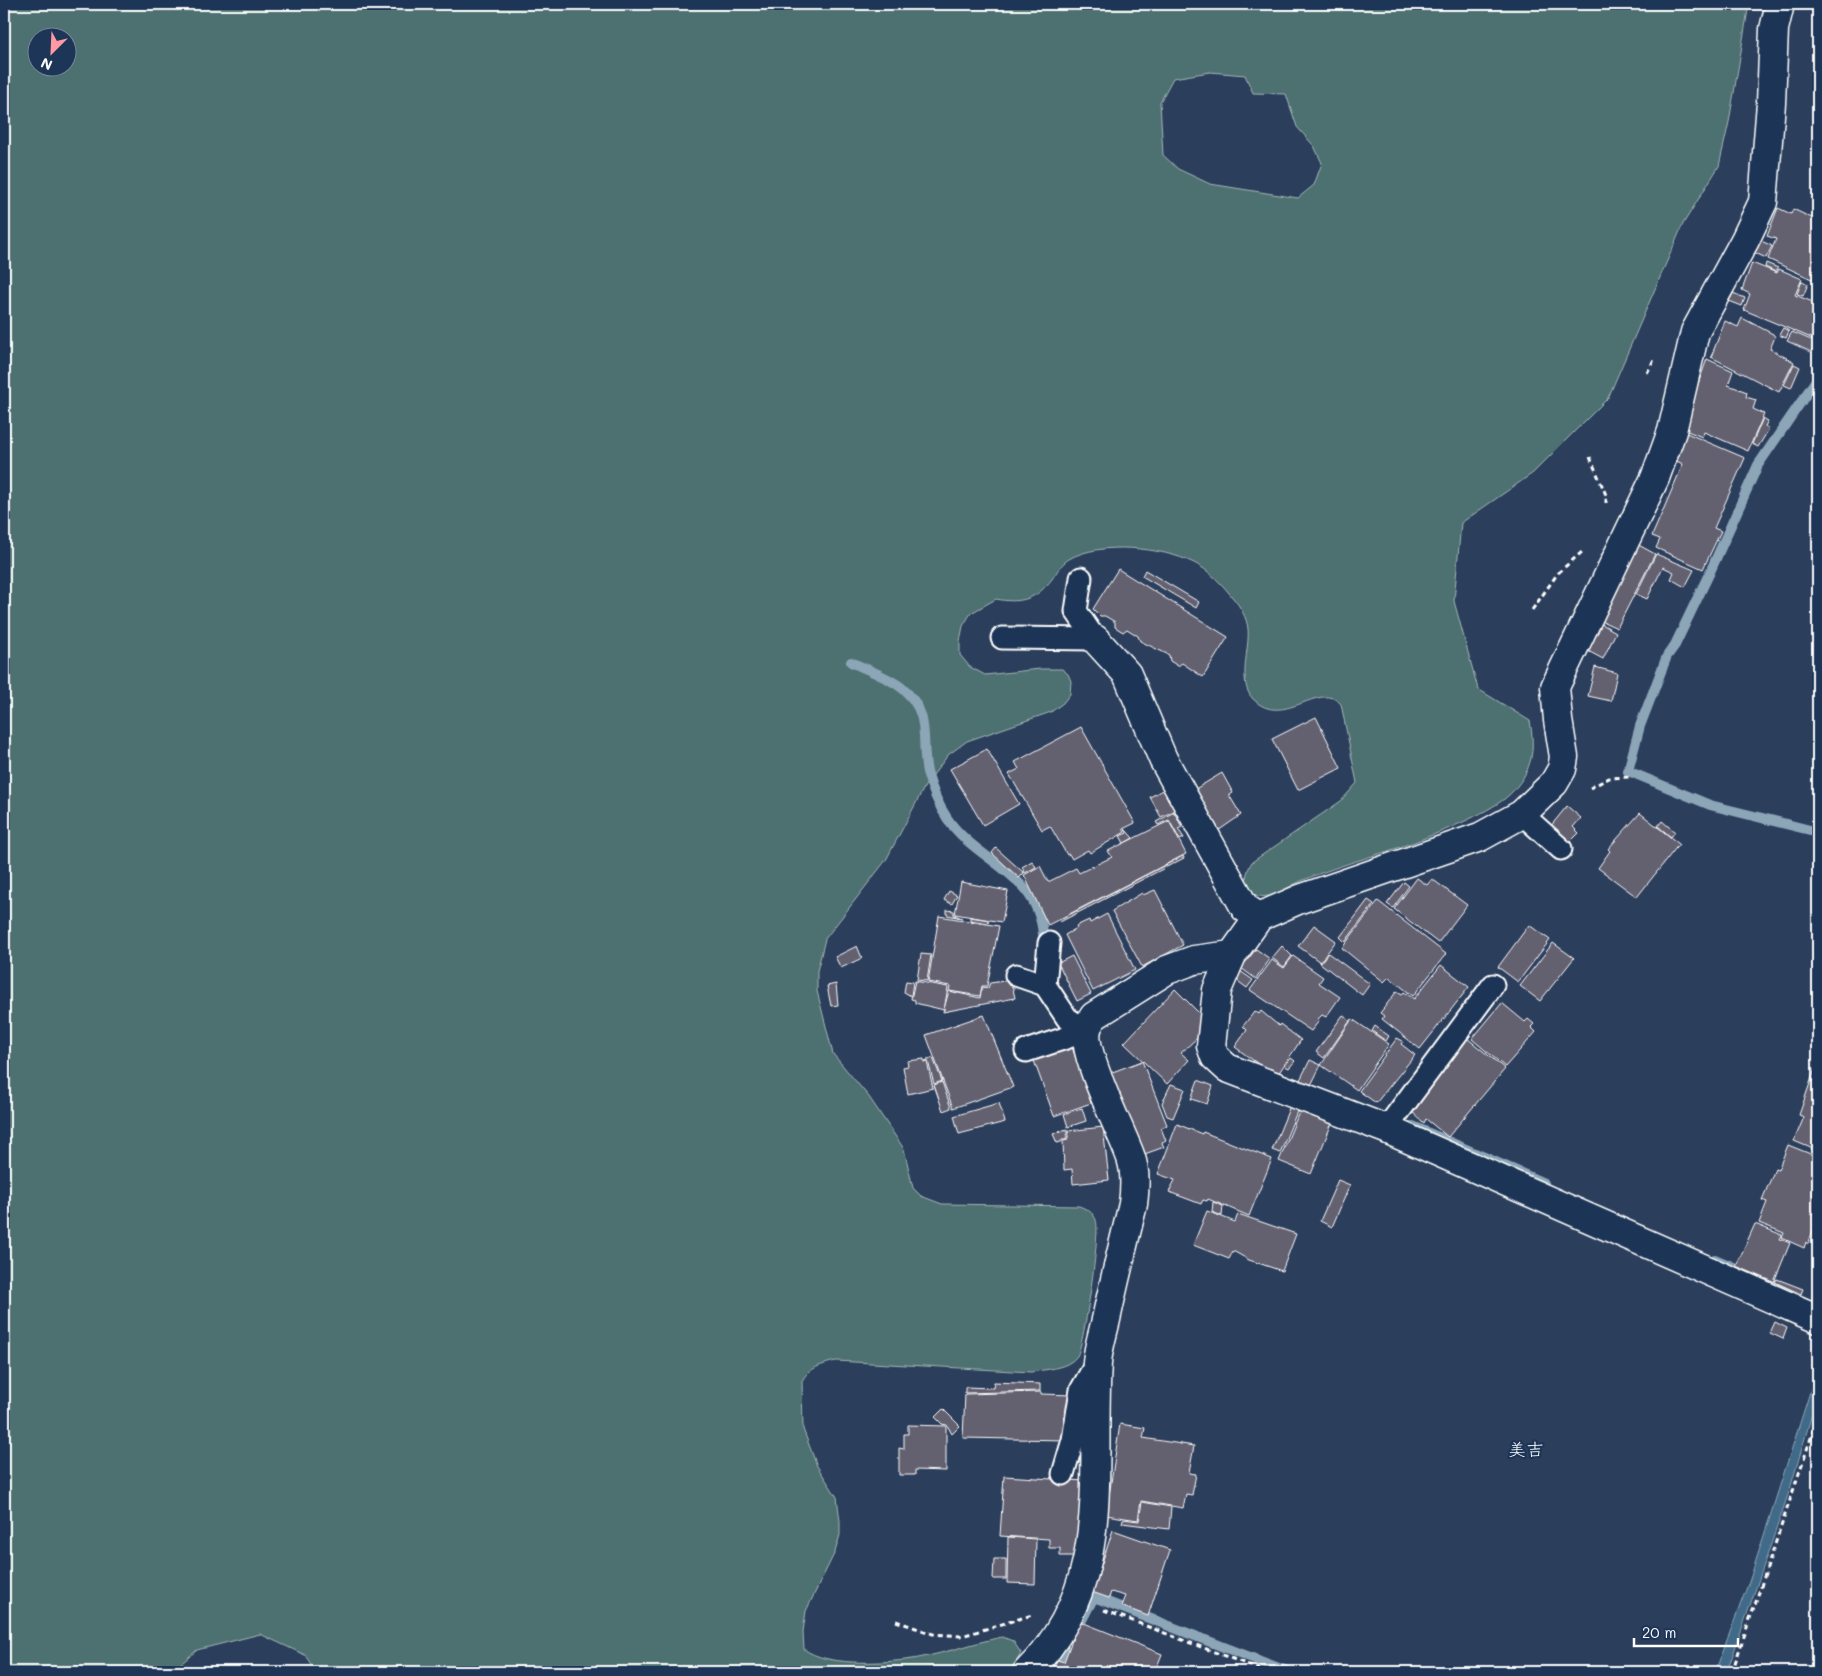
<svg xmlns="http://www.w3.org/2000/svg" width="1822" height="1676" viewBox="0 0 1822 1676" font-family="Mali,'Klee One',sans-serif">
	<rect width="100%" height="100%" fill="#2b3e5c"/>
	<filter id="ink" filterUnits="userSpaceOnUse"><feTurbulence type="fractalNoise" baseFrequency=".02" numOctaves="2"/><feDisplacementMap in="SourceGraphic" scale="10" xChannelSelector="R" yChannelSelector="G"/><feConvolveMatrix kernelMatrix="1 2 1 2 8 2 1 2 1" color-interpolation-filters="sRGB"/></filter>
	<g filter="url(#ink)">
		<!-- green -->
		<path fill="#4d7071" stroke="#a6b8b8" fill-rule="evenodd" d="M4 4H1749L1729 122 1719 166 1683 224 1608 398 1533 473 1461 523 1454 601 1478 689 1530 721C1535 749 1533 769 1513 791 1500 807 1451 828 1430 836 1388 853 1343 863 1301 881 1290 886 1272 899 1259 896 1241 891 1245 873 1252 862L1341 801 1357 783 1341 704C1320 679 1283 730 1253 699 1237 682 1250 649 1248 629 1247 618 1240 606 1233 598 1223 585 1209 570 1194 563 1162 547 1100 541 1069 559 1061 564 1057 572 1052 579 1037 599 1021 604 996 599L971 613 963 626 960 641V655L970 667 985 675 1040 669H1062L1068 674 1071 681 1070 694 1063 703 1051 712 967 741 948 755 925 786 886 860 825 939 817 971V991L833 1054 869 1097 904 1149 913 1188 921 1196 942 1204 1079 1206C1087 1209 1093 1212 1096 1220 1101 1231 1084 1345 1077 1356 1068 1369 1046 1369 1031 1372L836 1361C823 1364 808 1368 802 1381L803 1429 817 1466 837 1497 840 1521V1535L835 1552 806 1611 803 1632 804 1649C826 1666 878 1663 905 1660 934 1657 972 1643 1002 1637L1013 1641 1021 1653 1011 1672H316L305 1655 260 1634 197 1650 176 1668 174 1672H4ZM38 38H68V68H38ZM1210 72 1245 75 1253 93 1286 94 1297 127 1314 146 1322 163 1314 185 1298 198 1210 184 1178 169 1163 155 1160 102 1173 78Z"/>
		<!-- water -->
		<polygon fill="#406a88" stroke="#8ca6b8" points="1818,1367 1818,1392 1812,1414 1790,1489 1727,1672 1715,1672 1750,1579"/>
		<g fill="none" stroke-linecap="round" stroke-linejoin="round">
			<!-- stream -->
			<g stroke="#8ca6b8" stroke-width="10">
				<polyline points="1818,381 1816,380 1758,465 1710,572 1675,645 1667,656 1640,726 1628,771 1710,805 1818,832"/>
				<path d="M851 662C867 670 887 676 902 688 933 714 920 740 927 772 931 786 939 806 947 818 977 863 1037 871 1043 934"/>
				<polyline points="1413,1126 1544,1183"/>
				<polyline points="1715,1259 1792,1292"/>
				<polyline points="1082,1620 1094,1597 1289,1672"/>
				<polyline points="1059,1659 1067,1651"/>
			</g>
		</g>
		<!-- building -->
		<g fill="#63606f" stroke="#fff">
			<polygon points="1778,208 1791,214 1793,209 1818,221 1818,282 1768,259 1776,239 1767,236"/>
			<polygon points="1757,239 1772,246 1766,258 1751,251"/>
			<polygon points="1752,263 1777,273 1779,269 1802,279 1795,295 1818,304 1818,334 1816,340 1744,310 1750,294 1742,290"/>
			<polygon points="1766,263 1778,268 1776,272 1765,267"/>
			<polygon points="1802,281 1808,284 1803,296 1797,294"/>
			<polygon points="1733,293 1745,298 1742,306 1729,301"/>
			<polygon points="1742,318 1773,334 1775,337 1770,349 1794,362 1779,392 1711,357 1725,321 1738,327"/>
			<polygon points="1783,328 1789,331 1786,338 1779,335"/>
			<polygon points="1792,332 1816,342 1811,352 1787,341"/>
			<polygon points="1707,359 1733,371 1728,385 1747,392 1746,397 1756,400 1753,409 1764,414 1748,451 1704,432 1702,437 1685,430 1688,425 1684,423"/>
			<polygon points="1794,364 1800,367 1791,388 1784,385"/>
			<polygon points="1763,418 1768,421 1765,426 1769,429 1758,447 1752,444"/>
			<polygon points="1684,432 1745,458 1714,528 1721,531 1703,569 1656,548 1660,539 1652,536 1683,464 1672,459"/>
			<polygon points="1635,543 1655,554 1617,628 1595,618"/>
			<polygon points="1656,554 1694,570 1685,587 1671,579 1674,572 1663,567 1647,599 1636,594"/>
			<polygon points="1118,569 1228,637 1203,677 1182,663 1178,666 1170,661 1169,655 1140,641 1138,636 1127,629 1123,632 1115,627 1115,622 1105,616 1100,616 1093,609"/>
			<polygon points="1145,570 1199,602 1196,608 1142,576"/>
			<polygon points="1600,623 1616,632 1603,659 1586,650"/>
			<polygon points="1595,667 1617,673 1611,701 1588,696"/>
			<polygon points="1316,717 1341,768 1298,790 1272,739"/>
			<polygon points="1081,727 1135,823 1123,829 1125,832 1090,853 1088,850 1072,859 1069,854 1067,855 1050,826 1042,830 1009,774 1019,769 1015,762"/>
			<polygon points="987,749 1019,804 983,825 950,769"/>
			<polygon points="1222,773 1233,793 1229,795 1241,815 1215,833 1192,791"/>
			<polygon points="1166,788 1178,809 1161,817 1150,797"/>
			<polygon points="1567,806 1581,818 1573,827 1579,833 1568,844 1550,827"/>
			<polygon points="1174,812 1182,827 1178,829 1184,838 1180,840 1169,820 1158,825 1156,822"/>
			<polygon points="1640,813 1679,844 1637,897 1598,868 1610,851 1608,849"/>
			<polygon points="1169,821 1186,854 1048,925 1024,875 1040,866 1048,882 1076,868 1079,873 1112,857 1108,851"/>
			<polygon points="1662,821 1675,832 1671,837 1658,826"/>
			<polygon points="1125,829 1133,838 1124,843 1120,836 1127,833"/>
			<polygon points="996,848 1024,873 1019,878 992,853"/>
			<polygon points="1183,856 1184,858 1060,922 1059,920"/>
			<polygon points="1032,861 1036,867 1025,873 1022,867"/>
			<polygon points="1417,878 1427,885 1432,879 1467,905 1438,943 1394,909"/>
			<polygon points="961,882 1008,891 1002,922 955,914"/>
			<polygon points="1404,882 1409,886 1393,908 1387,904"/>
			<polygon points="1155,890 1183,945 1142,967 1112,911 1142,893 1143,895"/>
			<polygon points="949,891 957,895 952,904 944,900"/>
			<polygon points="1368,900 1374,904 1345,942 1340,937"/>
			<polygon points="1378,901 1446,954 1413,996 1389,977 1384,982 1342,948"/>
			<polygon points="947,910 954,911 954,915 962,918 947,915"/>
			<polygon points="1107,914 1135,970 1093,991 1065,935 1077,928 1076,926 1089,920 1090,923"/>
			<polygon points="939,916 999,926 987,986 982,986 980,996 949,991 950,986 928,982"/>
			<polygon points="970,917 989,920 988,923 970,920"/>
			<polygon points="1314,925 1336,941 1320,962 1298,946"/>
			<polygon points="1529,925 1550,940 1518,982 1498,967"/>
			<polygon points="1553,943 1574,958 1540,1001 1520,986"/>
			<polygon points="857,946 862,958 841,968 835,957"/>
			<polygon points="1282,946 1292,956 1284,967 1272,958"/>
			<polygon points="1256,949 1270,959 1256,979 1241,968"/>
			<polygon points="1328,953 1370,984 1362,995 1320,963"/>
			<polygon points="921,954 931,955 927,981 917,980"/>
			<polygon points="1072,956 1091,994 1077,1001 1058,963"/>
			<polygon points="1293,956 1323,977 1319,983 1340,997 1326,1017 1322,1015 1318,1019 1319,1021 1311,1031 1250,990 1272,960 1284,968"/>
			<polygon points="1441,965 1469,987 1420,1049 1382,1019 1384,1016 1380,1013 1397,991 1402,994 1404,992 1414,999"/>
			<polygon points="1240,971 1253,980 1247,988 1235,979"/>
			<polygon points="1011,980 1015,998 943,1012 949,991 980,998 982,987 988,988 990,983"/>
			<polygon points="906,981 913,982 911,996 904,992"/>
			<polygon points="915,981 948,987 944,1010 915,1003 915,1000 911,999"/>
			<polygon points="836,984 838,1005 831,1006 827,986"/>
			<polygon points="1175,989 1201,1015 1199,1036 1181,1053 1189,1060 1167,1084 1124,1043"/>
			<polygon points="1502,1003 1525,1022 1528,1019 1534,1024 1531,1027 1536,1032 1505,1067 1472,1039"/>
			<polygon points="1255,1011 1259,1014 1261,1011 1279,1026 1280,1024 1301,1040 1276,1077 1235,1047 1247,1030 1243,1026"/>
			<polygon points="984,1015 1013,1087 953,1108 926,1035"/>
			<polygon points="1343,1015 1350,1021 1324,1058 1316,1052"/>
			<polygon points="1352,1019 1389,1044 1357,1090 1321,1065"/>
			<polygon points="1375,1026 1389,1036 1386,1041 1372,1031"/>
			<polygon points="1397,1038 1403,1041 1401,1044 1415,1055 1376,1103 1359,1091"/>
			<polygon points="1467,1038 1505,1069 1448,1137 1426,1119 1424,1123 1411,1111 1412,1107"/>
			<polygon points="1071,1044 1091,1103 1054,1116 1033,1058"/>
			<polygon points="933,1058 942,1081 934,1084 928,1061 925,1061"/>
			<polygon points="1291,1058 1295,1061 1289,1068 1285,1066"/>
			<polygon points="924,1059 924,1062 927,1062 933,1088 908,1094 903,1067 908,1066 907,1061"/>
			<polygon points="1310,1060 1321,1065 1309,1089 1298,1084"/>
			<polygon points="1818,1060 1818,1151 1794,1141 1804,1117 1799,1115"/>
			<polygon points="1142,1061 1167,1125 1161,1128 1166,1141 1162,1143 1164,1147 1142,1155 1107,1074"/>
			<polygon points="1198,1080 1213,1086 1207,1104 1191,1099"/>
			<polygon points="942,1082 951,1108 943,1111 934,1085"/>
			<polygon points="1171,1084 1185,1089 1173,1118 1167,1116 1162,1103"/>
			<polygon points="999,1103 1005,1122 959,1134 954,1116"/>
			<polygon points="1290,1106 1298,1109 1280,1153 1272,1150"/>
			<polygon points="1082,1108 1086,1121 1068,1127 1064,1114"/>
			<polygon points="1300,1110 1332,1123 1311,1174 1279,1161"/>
			<polygon points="1177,1124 1202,1134 1203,1132 1272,1159 1249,1216 1208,1199 1207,1201 1203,1200 1201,1204 1169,1192 1175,1180 1158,1174"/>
			<polygon points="1103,1127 1109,1180 1073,1184 1072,1169 1064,1170 1063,1141 1068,1140 1068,1131"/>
			<polygon points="1067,1129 1067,1140 1062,1140 1061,1142 1057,1143 1053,1134"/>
			<polygon points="1788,1145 1818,1157 1818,1181 1813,1196 1818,1198 1818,1218 1808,1244 1806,1242 1804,1248 1782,1238 1784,1233 1759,1223 1767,1202 1762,1200 1775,1169 1778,1170"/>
			<polygon points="1338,1180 1350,1185 1332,1227 1320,1221"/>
			<polygon points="1213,1202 1223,1206 1222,1216 1212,1212"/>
			<polygon points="1207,1211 1235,1222 1238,1214 1296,1234 1282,1271 1249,1260 1233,1251 1229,1259 1193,1245"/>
			<polygon points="1755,1224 1782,1235 1780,1239 1790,1243 1774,1282 1736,1266"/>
			<polygon points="1777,1279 1803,1289 1801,1294 1775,1282"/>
			<polygon points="1775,1322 1787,1328 1783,1339 1770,1333"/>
			<polygon points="994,1382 1040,1384 1040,1391 965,1393 965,1387 993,1388"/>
			<polygon points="1041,1392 1041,1394 1072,1395 1065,1440 963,1438 965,1394"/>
			<polygon points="943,1409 960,1426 952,1434 947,1425 942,1424 935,1417"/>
			<polygon points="1120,1424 1145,1428 1143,1438 1194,1446 1189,1473 1196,1474 1192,1495 1186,1494 1183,1508 1141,1501 1138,1520 1106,1515"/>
			<polygon points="908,1425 946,1426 946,1471 915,1470 915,1475 899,1475 899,1448 904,1449 904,1434 908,1434"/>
			<polygon points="1004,1476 1085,1481 1078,1556 1060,1556 1060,1548 1049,1548 1049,1539 1000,1536"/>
			<polygon points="1142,1502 1171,1507 1169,1529 1122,1523 1123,1519 1139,1521"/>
			<polygon points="1113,1530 1170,1550 1148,1616 1121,1606 1125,1596 1111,1592 1109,1598 1092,1592"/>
			<polygon points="1008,1537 1036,1539 1035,1584 1007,1583"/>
			<polygon points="994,1559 1006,1559 1006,1579 993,1579"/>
			<polygon points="1079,1621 1162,1654 1155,1672 1052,1672 1057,1660 1064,1662"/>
		</g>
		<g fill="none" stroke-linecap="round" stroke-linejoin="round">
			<defs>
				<g id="lane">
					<polyline points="1081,578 1076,611 1095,639"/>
					<polyline points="1002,638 1095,639"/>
					<polyline points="1522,814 1561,849"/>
					<polyline points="1049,943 1045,985 1067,1018 1087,1031"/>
					<polyline points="1016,975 1045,985"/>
					<polyline points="1026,1051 1087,1031"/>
					<polyline points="1386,1129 1493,985"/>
					<polyline points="1063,1474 1073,1440 1081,1390 1097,1362"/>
				</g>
				<g id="street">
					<polyline points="1780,4 1774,29 1771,103 1763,202 1745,240 1695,332 1672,431 1655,478 1555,687 1558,720 1564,757 1562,769 1554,783 1522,814 1480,837 1300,899 1259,917 1232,955 1217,990 1211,1046 1215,1057 1227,1068 1386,1129 1818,1319"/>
					<polyline points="1095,639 1127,674 1163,759 1245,908 1259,917"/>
					<path d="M1027 1672C1115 1585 1090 1474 1097 1363 1098 1347 1104 1330 1107 1315 1115 1278 1124 1241 1133 1204 1135 1188 1136 1173 1131 1158 1123 1133 1078 1049 1088 1026 1089 1023 1092 1019 1094 1016L1167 970 1194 960 1232 955"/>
				</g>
			</defs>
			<!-- lane casing -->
			<use href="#lane" stroke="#fff" stroke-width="25"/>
			<!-- street casing -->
			<use href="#street" stroke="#fff" stroke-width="31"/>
			<!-- path -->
			<g stroke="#fff" stroke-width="3" stroke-dasharray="5 4" stroke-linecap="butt">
				<polyline points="1647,373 1655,358"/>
				<polyline points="1590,457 1606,495 1606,503"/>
				<polyline points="1532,610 1558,573 1583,551"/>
				<polyline points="1590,788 1609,778 1629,777"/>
				<polyline points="1104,1610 1267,1672"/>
				<polyline points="896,1621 933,1634 962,1636 1032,1615"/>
				<polyline points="1732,1672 1818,1417"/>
			</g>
			<!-- lane -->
			<use href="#lane" stroke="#1d3557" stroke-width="21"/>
			<!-- street -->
			<use href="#street" stroke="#1d3557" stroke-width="28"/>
		</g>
	</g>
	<g text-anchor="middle" stroke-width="4.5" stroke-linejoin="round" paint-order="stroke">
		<!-- quarter labels -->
		<g font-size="18" fill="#fff" stroke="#1d3557">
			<text x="1526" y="1456">美吉</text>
		</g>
	</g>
	<!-- margin -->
	<rect width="1822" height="1676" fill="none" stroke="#1d3557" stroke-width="20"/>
	<rect x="10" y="10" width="1802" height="1656" fill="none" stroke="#fff" stroke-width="2" filter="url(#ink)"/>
	<!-- north arrow -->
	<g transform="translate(52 52) rotate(204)"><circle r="24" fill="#1d3557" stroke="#77869a"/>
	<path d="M0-4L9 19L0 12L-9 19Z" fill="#ff9aa2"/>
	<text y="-8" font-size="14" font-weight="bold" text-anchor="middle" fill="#ffffff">N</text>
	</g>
	<!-- scale -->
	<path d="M1634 1638v8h104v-8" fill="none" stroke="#ffffff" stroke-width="2.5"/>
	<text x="1642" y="1638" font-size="15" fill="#ffffff" stroke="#1d3557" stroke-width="4" paint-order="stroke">20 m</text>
</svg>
